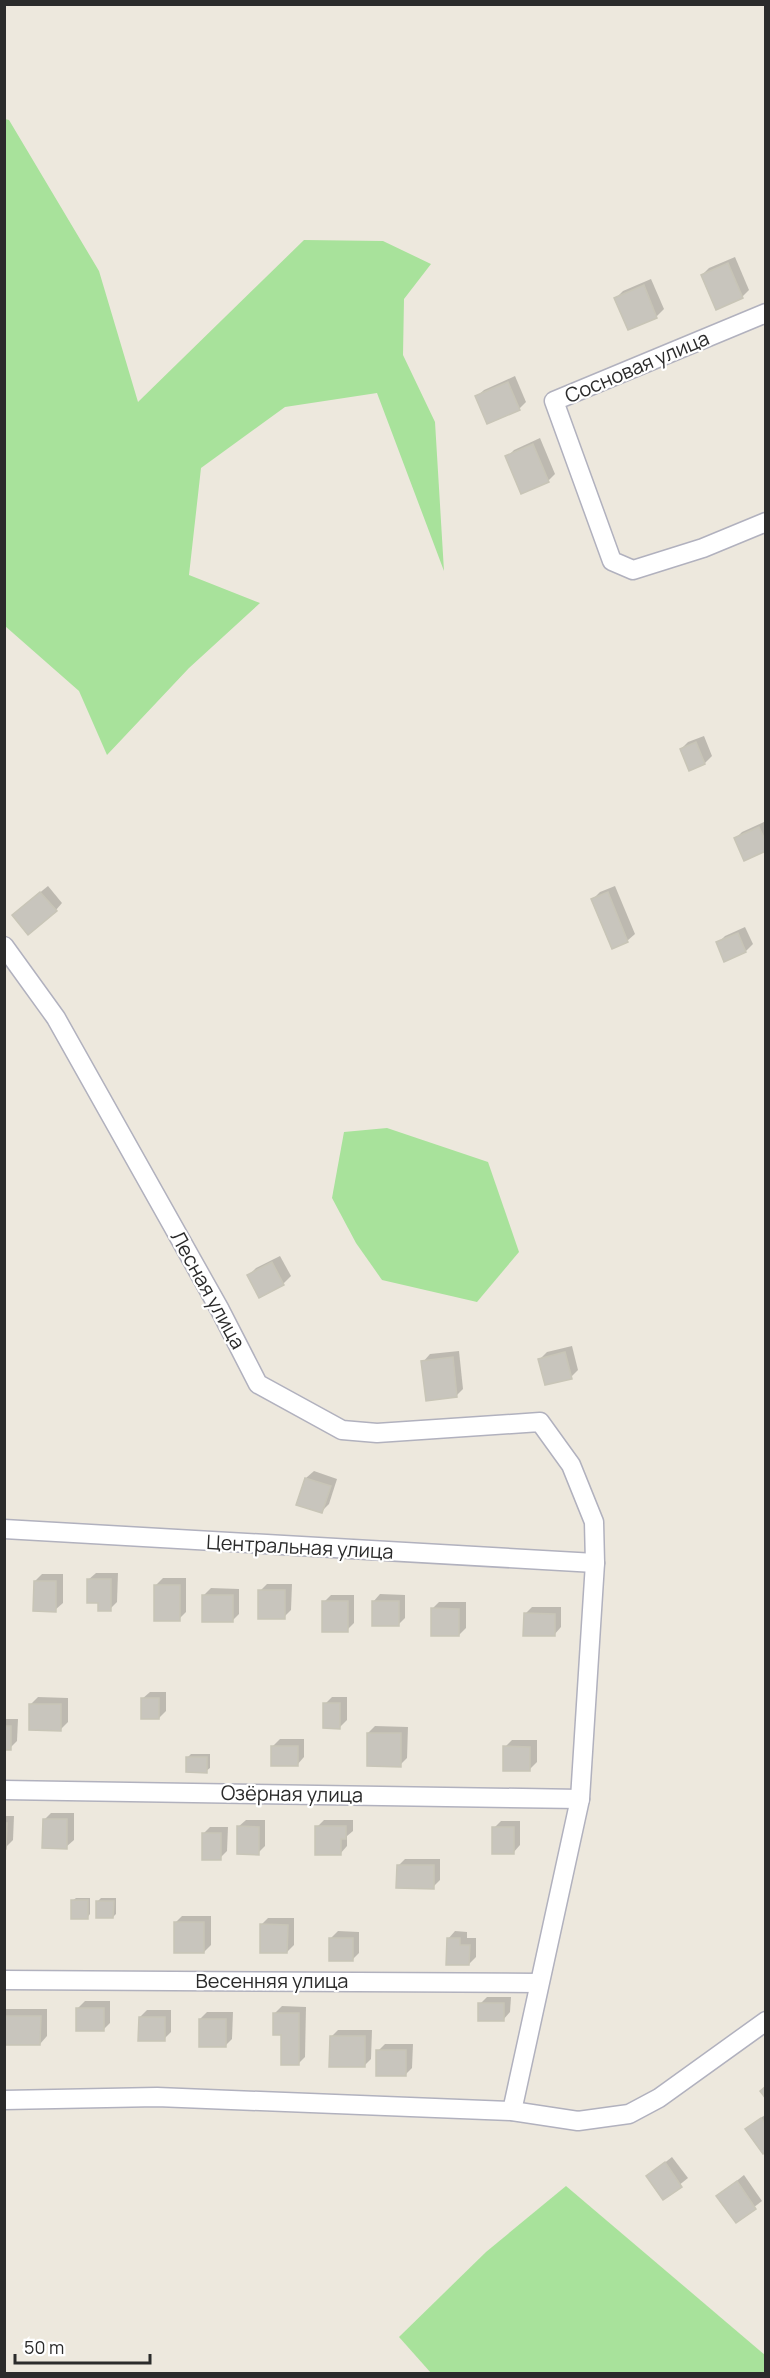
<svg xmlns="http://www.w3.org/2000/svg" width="770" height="2378" viewBox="0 0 770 2378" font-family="Manrope,sans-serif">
	<rect width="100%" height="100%" fill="#ede8dd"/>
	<!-- green -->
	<g fill="#a8e29b">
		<polygon points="5,119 9,120 99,271 138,402 304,240 383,241 431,264 404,299 403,355 435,422 444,571 377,393 285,407 201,468 189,575 260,603 189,668 107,755 79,691 5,626"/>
		<polygon points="387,1128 488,1162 519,1252 477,1302 382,1280 356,1243 332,1198 344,1132"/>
		<polygon points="566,2186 765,2355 765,2373 431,2373 399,2337 486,2252"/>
	</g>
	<!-- shadow -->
	<g fill="#0003">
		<polygon points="735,257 749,290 742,297 702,275 709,268"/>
		<polygon points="651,279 664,309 657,316 629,328 616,298 623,291"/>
		<polygon points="515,376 526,402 519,409 476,397 484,390"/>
		<polygon points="540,438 555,474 548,481 507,457 514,450"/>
		<polygon points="704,736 712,756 705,763 689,769 681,749 688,742"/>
		<polygon points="766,821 766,849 735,839 742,832"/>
		<polygon points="48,886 62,903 56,910 21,908"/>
		<polygon points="615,886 635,934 627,941 593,899 600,892"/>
		<polygon points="745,927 753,944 746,951 718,943 725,936"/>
		<polygon points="280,1256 291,1276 284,1283 260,1296 249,1275 256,1268"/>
		<polygon points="572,1346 578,1370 571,1377 540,1359 547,1352"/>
		<polygon points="459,1351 463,1389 456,1396 423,1362 430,1354"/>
		<polygon points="314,1471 337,1479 329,1504 322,1511 298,1504 306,1478"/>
		<polygon points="96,1573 118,1573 117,1602 110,1609 100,1602 88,1580"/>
		<polygon points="42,1574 63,1574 63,1603 55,1610 35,1581"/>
		<polygon points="163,1578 186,1578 186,1612 179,1619 156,1585"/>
		<polygon points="267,1584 292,1584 291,1610 284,1617 260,1591"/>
		<polygon points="211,1588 239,1589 239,1614 232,1621 204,1595"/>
		<polygon points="380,1594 405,1595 405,1618 398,1625 373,1602"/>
		<polygon points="331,1595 354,1595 354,1623 347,1630 324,1602"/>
		<polygon points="439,1602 466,1602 466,1628 459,1635 432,1609"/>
		<polygon points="532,1607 561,1607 561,1627 554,1635 525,1614"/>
		<polygon points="150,1692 166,1692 166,1711 159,1718 142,1699"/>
		<polygon points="38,1697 68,1698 68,1722 61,1729 31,1704"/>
		<polygon points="332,1697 347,1697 347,1720 340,1727 325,1704"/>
		<polygon points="4,1719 18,1719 17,1741 10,1748 4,1748"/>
		<polygon points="375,1726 408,1727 407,1758 400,1765 368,1733"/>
		<polygon points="280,1739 304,1739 304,1757 297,1765 273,1746"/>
		<polygon points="512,1740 537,1740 537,1762 529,1770 505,1747"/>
		<polygon points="191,1754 210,1754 210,1768 206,1771 188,1757"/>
		<polygon points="51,1813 74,1813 74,1840 66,1847 44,1820"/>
		<polygon points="4,1816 14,1816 13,1840 6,1847"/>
		<polygon points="246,1820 265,1820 265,1846 258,1853 238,1827"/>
		<polygon points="324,1820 353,1820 353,1831 347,1836 347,1846 340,1854 317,1827"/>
		<polygon points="501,1821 520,1821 520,1845 513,1853 494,1828"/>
		<polygon points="210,1827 228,1827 227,1851 220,1858 203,1834"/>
		<polygon points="405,1859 440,1859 440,1880 433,1887 398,1866"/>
		<polygon points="76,1898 90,1898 90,1914 87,1918 72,1901"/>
		<polygon points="101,1898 116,1898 116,1914 113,1917 98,1901"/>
		<polygon points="182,1916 211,1916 211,1945 204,1952 175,1923"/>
		<polygon points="268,1918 294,1918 294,1945 287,1952 261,1925"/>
		<polygon points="338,1931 359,1932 359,1953 352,1960 331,1938"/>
		<polygon points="455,1931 467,1932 467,1938 476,1938 476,1957 469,1964 448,1939"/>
		<polygon points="487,1997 511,1997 510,2012 503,2020 480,2004"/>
		<polygon points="85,2001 110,2001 110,2023 103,2030 78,2008"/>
		<polygon points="282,2006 306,2007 305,2057 298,2064 274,2014"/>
		<polygon points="4,2009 47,2009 47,2036 40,2044 4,2043"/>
		<polygon points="147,2010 171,2010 171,2032 164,2039 140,2017"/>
		<polygon points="207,2012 233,2012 232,2039 225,2046 200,2019"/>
		<polygon points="338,2030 372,2030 371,2059 364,2066 331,2037"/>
		<polygon points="385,2044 413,2044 412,2068 405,2075 378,2051"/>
		<polygon points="766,2114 766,2150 747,2129"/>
		<polygon points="672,2157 688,2178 663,2198 648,2176"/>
		<polygon points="744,2175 762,2201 736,2221 718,2196"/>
	</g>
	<!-- building -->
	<g fill="#c8c5bd" stroke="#c8c5b7" stroke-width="1.5">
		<polygon points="728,263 743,298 716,310 701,275"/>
		<polygon points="644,285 657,318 628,330 614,298"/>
		<polygon points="508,382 520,410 487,424 475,396"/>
		<polygon points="533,444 549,482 521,494 505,456"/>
		<polygon points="696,742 705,764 689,771 680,749"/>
		<polygon points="759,827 766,842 766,851 744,861 734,838"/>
		<polygon points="40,892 57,911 28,935 12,915"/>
		<polygon points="608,892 628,942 612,949 591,899"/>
		<polygon points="738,933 746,952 724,962 716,942"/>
		<polygon points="272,1262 284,1285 259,1298 247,1275"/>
		<polygon points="565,1352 572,1379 545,1385 538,1359"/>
		<polygon points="453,1357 457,1397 426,1401 421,1361"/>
		<polygon points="305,1478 331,1486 322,1513 296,1505"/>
		<polygon points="87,1579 111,1579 111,1611 98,1611 98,1603 87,1603"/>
		<polygon points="34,1581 56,1581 56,1612 33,1611"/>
		<rect x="154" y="1585" width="26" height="36"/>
		<rect x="258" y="1590" width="27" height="29"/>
		<rect x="202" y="1595" width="31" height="27"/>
		<rect x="322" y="1601" width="26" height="31"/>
		<rect x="372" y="1601" width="27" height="25"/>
		<polygon points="431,1608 459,1609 459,1636 431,1636"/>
		<polygon points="524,1613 555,1614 555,1636 523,1636"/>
		<rect x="141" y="1698" width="18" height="21"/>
		<polygon points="323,1703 340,1703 340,1729 323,1728"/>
		<polygon points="29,1704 61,1704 61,1731 29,1730"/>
		<rect x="4" y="1726" width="7" height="24"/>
		<polygon points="367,1733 401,1733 401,1767 367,1766"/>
		<rect x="271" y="1746" width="27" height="20"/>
		<polygon points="503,1746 530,1747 530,1771 503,1771"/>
		<polygon points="186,1757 207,1757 207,1773 186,1772"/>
		<polygon points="43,1819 67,1819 67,1849 42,1848"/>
		<polygon points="4,1823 7,1823 6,1849 4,1849"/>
		<polygon points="237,1826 259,1827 259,1855 237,1854"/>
		<polygon points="315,1826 346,1826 346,1839 341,1839 341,1855 315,1855"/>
		<rect x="492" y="1827" width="22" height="27"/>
		<rect x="202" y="1833" width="19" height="27"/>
		<polygon points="397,1865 434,1865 434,1889 396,1888"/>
		<rect x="71" y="1900" width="17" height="19"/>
		<polygon points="96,1901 114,1901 113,1918 96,1918"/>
		<rect x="174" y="1922" width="30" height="31"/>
		<polygon points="260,1924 288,1925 287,1953 260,1953"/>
		<rect x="329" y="1938" width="24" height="23"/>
		<polygon points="447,1938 460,1938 460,1945 470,1945 469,1965 446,1965"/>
		<rect x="478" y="2003" width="26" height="18"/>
		<rect x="76" y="2008" width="28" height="23"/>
		<polygon points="273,2013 299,2013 299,2065 281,2065 281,2035 273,2035"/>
		<polygon points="4,2016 41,2016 40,2045 4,2045"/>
		<polygon points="139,2017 165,2017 165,2041 138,2041"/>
		<rect x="199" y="2019" width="27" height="28"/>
		<polygon points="330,2036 365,2036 365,2067 329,2067"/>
		<rect x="376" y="2050" width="30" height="26"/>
		<polygon points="766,2086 766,2099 760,2091"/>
		<polygon points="761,2118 766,2125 766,2152 763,2154 745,2129"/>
		<polygon points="665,2162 682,2187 663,2200 646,2176"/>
		<polygon points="737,2181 756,2209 736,2223 716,2196"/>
	</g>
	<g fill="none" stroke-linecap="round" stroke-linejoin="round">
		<defs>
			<g id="minor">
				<polyline points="766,313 554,401 612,561 633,570 703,548 766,522"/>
				<polyline points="4,946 56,1018 220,1310 258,1384 342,1430 377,1433 540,1422 571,1465 594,1522 595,1563 580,1799 512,2111"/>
				<polyline points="4,1529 595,1563"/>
				<polyline points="4,1790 580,1799"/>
				<polyline points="4,1980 539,1983"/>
				<polyline points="4,2100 157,2097 512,2111 578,2121 629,2114 659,2098 766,2021"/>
			</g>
		</defs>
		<!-- minor casing -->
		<use href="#minor" stroke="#b1b1be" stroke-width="21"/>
		<!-- minor -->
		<use href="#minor" stroke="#fff" stroke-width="18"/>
	</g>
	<g text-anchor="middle" stroke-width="4.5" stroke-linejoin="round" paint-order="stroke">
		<!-- street labels -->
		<g font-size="20" fill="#2b2b2b" stroke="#fff">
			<text transform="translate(637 367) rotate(-23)" y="7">Сосновая улица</text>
			<text transform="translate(208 1290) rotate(61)" y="7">Лесная улица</text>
			<text transform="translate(300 1547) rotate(3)" y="7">Центральная улица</text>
			<text transform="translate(292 1794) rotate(1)" y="7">Озёрная улица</text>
			<text x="272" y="1988">Весенняя улица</text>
		</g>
	</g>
	<!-- border -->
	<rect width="770" height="2378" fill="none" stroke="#2b2b2b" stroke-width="12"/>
	<!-- scale -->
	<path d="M15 2354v9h135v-9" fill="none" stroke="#2b2b2b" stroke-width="3"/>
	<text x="24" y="2354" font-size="18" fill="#2b2b2b" stroke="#ffffff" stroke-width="4.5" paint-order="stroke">50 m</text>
</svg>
